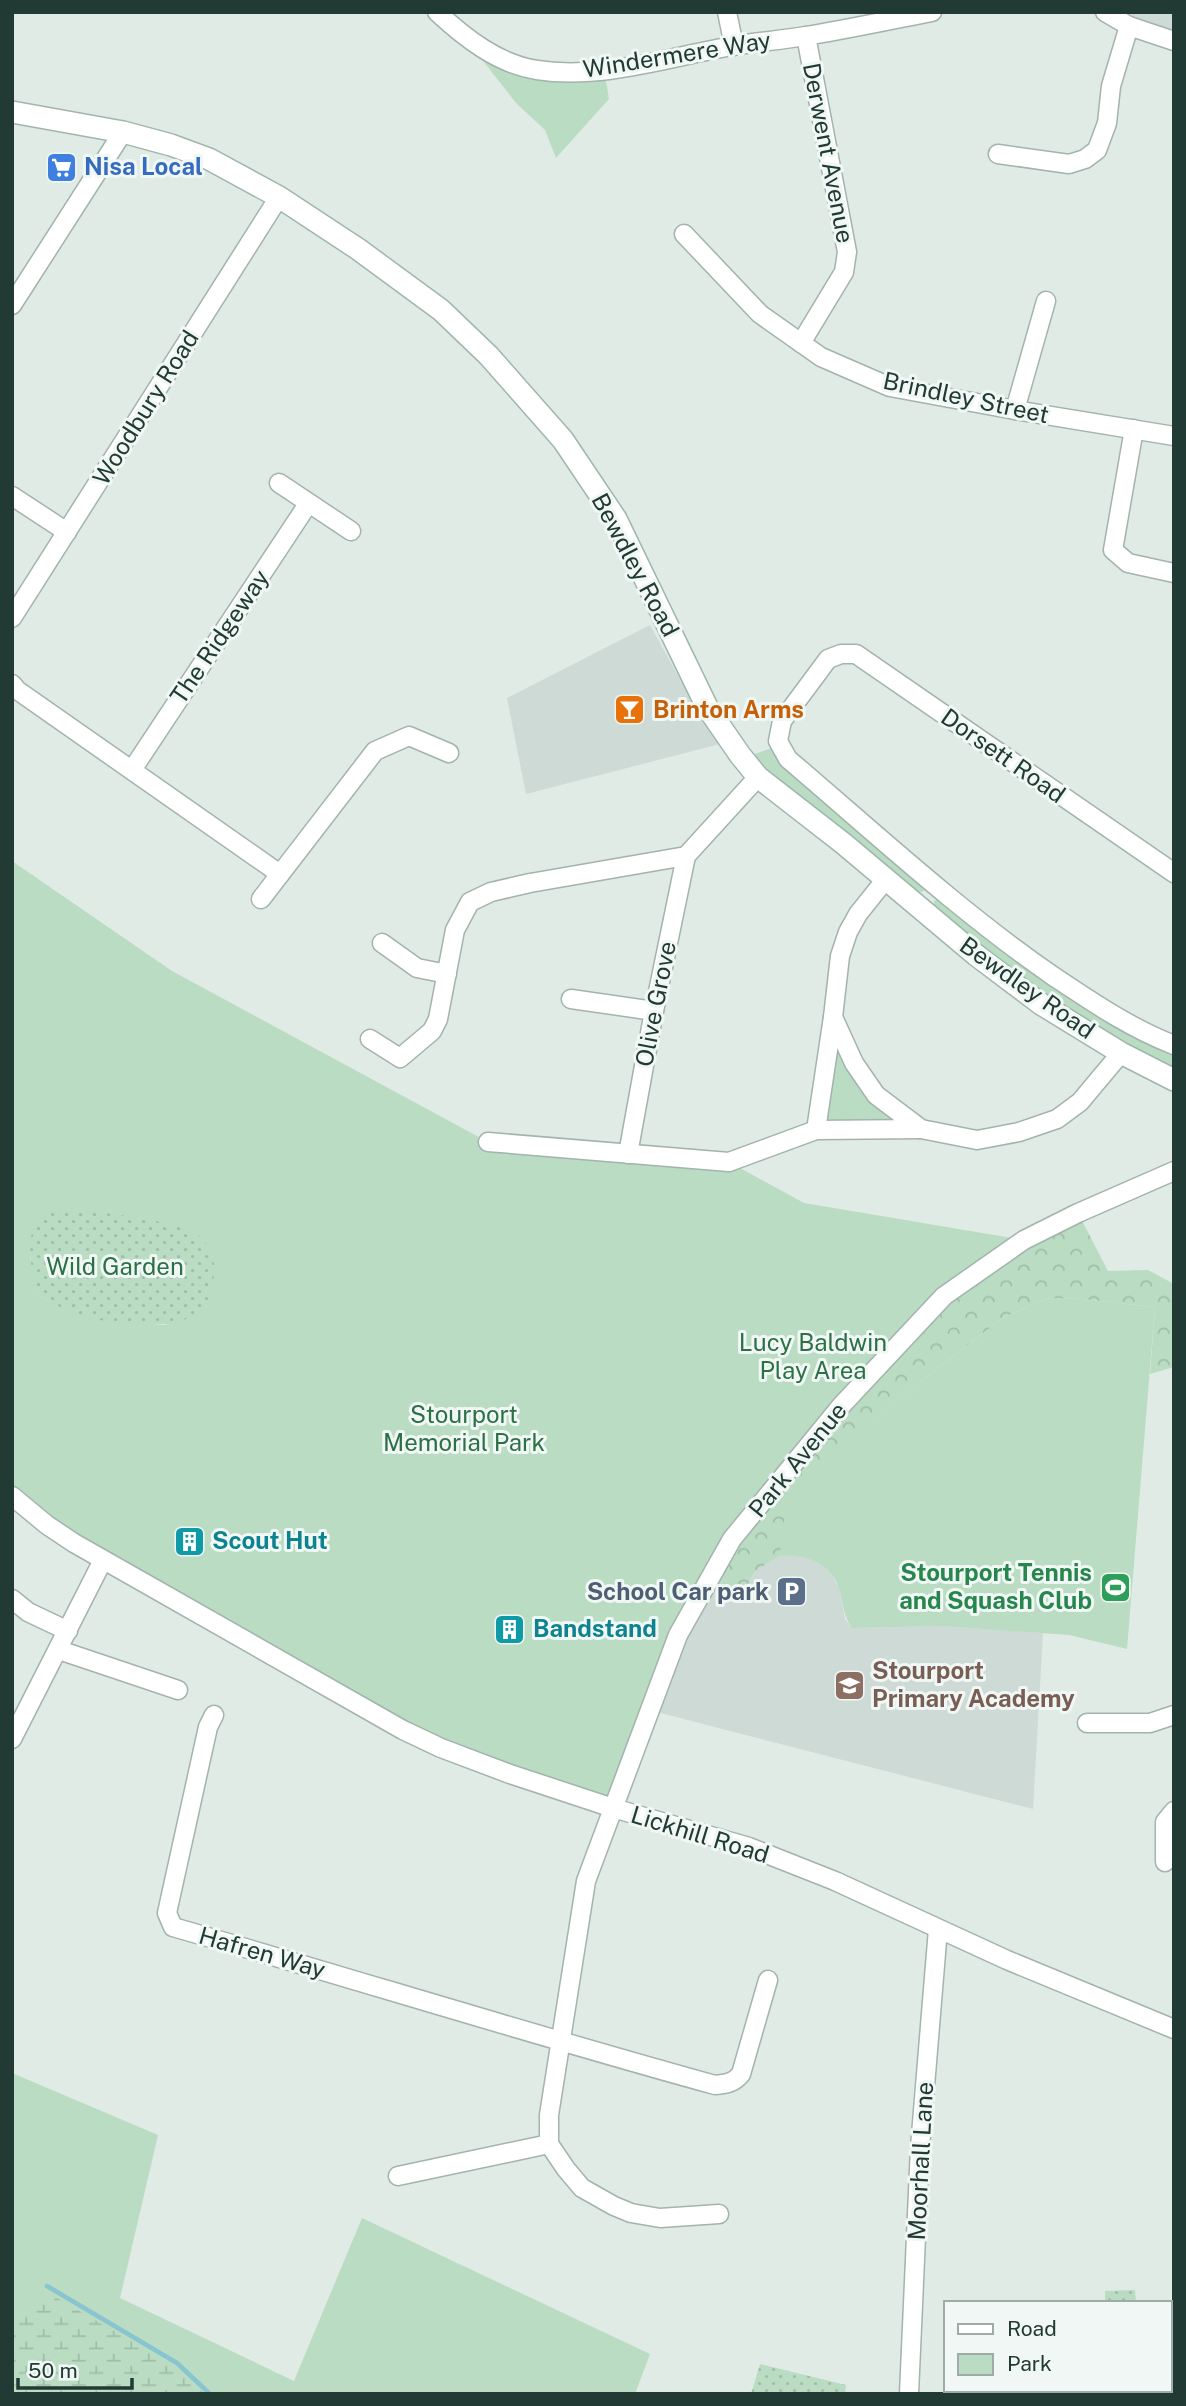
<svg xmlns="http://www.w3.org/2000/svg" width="1186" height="2406" viewBox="0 0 1186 2406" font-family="'Public Sans',sans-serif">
	<defs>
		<pattern id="forest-crowns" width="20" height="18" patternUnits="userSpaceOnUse" patternTransform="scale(1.75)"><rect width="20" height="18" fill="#b9dcc2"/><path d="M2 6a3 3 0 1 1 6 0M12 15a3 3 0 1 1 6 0" fill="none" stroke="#9fbea7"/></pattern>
		<pattern id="wetland-marsh" width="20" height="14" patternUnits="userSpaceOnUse" patternTransform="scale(1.75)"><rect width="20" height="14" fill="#b9dcc2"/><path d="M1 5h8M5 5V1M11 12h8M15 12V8" fill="none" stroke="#9fbea7"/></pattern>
		<pattern id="garden-dots" width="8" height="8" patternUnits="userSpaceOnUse" patternTransform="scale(1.75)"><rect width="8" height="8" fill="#b9dcc2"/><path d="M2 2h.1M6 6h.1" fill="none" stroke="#9fbea7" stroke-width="1.8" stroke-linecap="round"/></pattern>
	</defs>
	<rect width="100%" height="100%" fill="#e0ebe6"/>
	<!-- built -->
	<g fill="#cedad5">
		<polygon points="1129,12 1174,12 1174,41 1129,26 1132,16"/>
		<polygon points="650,625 700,715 724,743 526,794 507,698"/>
		<polygon points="795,1555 809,1558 822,1564 831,1573 839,1588 845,1619 852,1628 941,1626 1043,1633 1033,1809 649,1710 703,1587 742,1595 755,1571 780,1556"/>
	</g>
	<!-- green -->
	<g fill="#b9dcc2" fill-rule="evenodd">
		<polygon points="465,38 514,62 604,70 609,99 556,158 545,130 516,103"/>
		<polygon points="777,746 922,881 924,891 913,894 747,757"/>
		<path d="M12 861 172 971 488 1142 729 1162 804 1203 1024 1240 703 1587 613 1808 403 1730 12 1496ZM30 1257 167 1325C121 1323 79 1319 38 1295Z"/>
		<polygon points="941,897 1174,1049 1174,1071 1045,999 933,908 934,901"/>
		<polygon points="833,1017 854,1063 921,1129 816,1130"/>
		<path d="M1049 1298 1082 1299 1155 1307 1127 1649 1069 1635 941 1626 852 1628C844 1617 843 1605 840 1592 833 1563 807 1554 780 1556L785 1503 916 1385 964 1348 1004 1317Z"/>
		<polygon points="12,2073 158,2135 120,2298 294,2381 362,2218 650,2354 635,2394 12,2394 44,2290 12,2325"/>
	</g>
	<!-- forest -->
	<polygon fill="url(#forest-crowns)" points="1078,1213 1108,1271 1148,1270 1174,1284 1174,1367 1150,1374 1155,1307 1082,1299 1049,1298 1004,1317 916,1385 786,1503 780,1556 755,1571 742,1595 703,1587 732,1539 944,1296"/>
	<!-- wetland -->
	<polygon fill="url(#wetland-marsh)" points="43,2290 171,2364 205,2394 12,2394 12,2325"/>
	<!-- garden -->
	<g fill="url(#garden-dots)">
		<path d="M71 1209C98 1212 181 1220 200 1237 213 1248 217 1266 213 1281 211 1290 208 1303 201 1310 177 1333 111 1324 82 1316 66 1311 52 1303 38 1295 31 1271 19 1219 54 1210 59 1208 65 1209 71 1209Z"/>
		<polygon points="1135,2290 1136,2303 1105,2303 1105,2291"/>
		<polygon points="760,2364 846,2385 845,2394 751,2394"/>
	</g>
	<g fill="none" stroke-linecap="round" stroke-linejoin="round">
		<!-- stream -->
		<polyline stroke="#88c5d0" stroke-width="4.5" points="47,2286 177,2363 210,2394"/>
		<defs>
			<g id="minor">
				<path d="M437 12C465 38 498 64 537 70 602 80 669 57 732 46 757 42 782 40 806 36 848 29 890 20 932 12"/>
				<polyline points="727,12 734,46"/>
				<polyline points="1105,12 1129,26 1174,41"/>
				<polyline points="998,154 1069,164 1085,159 1097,150 1107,123 1111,86 1129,26"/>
				<polyline points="684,234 760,314 821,357 890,387 1015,410 1174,436"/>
				<polyline points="12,305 123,132"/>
				<polyline points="801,343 844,272 847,252 806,36"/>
				<polyline points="1015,410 1046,301"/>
				<polyline points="1134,429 1113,550 1128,563 1174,573"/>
				<polyline points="279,483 351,531"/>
				<polyline points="12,496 67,532"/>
				<polyline points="12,618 279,197"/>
				<polyline points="12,684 17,690 280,874"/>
				<polyline points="132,770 308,504"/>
				<path d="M1174 873 856 654H841L828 659 782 721 778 741 788 759C875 833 959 911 1053 976 1092 1002 1130 1028 1174 1045"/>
				<polyline points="886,879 858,914 848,932 840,956 833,1017 854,1063 876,1095 921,1129 977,1140 1019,1132 1057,1119 1080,1102 1121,1053"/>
				<polyline points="261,899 375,751 409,736 449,753"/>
				<polyline points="382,943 417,968 447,974"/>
				<polyline points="571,999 654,1011"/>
				<polyline points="370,1039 400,1058 432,1031 438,1019 455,930 470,902 491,892 530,883 686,856"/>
				<polyline points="816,1130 833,1017"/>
				<polyline points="488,1142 729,1162 816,1130 921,1129"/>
				<polyline points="628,1154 654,1011 686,856 758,777"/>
				<polyline points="12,1496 47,1525 74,1543 403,1730 441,1748 510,1774 613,1808 749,1847 835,1881 1007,1960 1174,2029"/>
				<polyline points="12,1599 28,1612 68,1631"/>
				<polyline points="59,1650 178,1690"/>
				<path d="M214 1715 208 1727 167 1913 173 1927C354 1979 533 2035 715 2085 726 2084 734 2083 741 2074L768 1980"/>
				<polyline points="1087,1723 1150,1723 1174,1715"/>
				<polyline points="12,1739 103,1560"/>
				<polyline points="1165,1862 1165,1822 1174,1811"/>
				<polyline points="398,2176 549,2144"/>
				<polyline points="719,2214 660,2218 631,2213 614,2206 582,2188 566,2169 549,2144 549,2115 586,1881 678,1635 732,1539 841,1406 944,1296 1024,1240 1078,1213 1174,1171"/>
				<polyline points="909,2394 920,2147 938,1929"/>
			</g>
			<polyline id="secondary" points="12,112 123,132 171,145 209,159 279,197 358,249 441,310 489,356 563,440 616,519 707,707 740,755 758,777 844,844 976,955 1041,1004 1121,1053 1174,1080"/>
		</defs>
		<!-- minor casing -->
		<use href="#minor" stroke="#a3b3ad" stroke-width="21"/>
		<!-- secondary casing -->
		<use href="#secondary" stroke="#9fb6ae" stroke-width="24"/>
		<!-- minor -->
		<use href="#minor" stroke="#fff" stroke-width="18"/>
		<!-- secondary -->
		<use href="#secondary" stroke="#fff" stroke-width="21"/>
	</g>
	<!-- icons -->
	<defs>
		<symbol id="supermarket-square" viewBox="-11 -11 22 22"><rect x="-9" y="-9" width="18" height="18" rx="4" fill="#3f7fe0" stroke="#f0f7f4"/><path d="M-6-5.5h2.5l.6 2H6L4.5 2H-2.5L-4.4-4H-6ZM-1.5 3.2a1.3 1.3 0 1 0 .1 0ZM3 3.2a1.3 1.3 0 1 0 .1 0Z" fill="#fff"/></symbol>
		<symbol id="bar-square" viewBox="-11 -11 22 22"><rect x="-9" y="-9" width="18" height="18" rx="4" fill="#e8710a" stroke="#f0f7f4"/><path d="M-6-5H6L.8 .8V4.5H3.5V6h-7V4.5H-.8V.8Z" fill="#fff"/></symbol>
		<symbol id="building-square" viewBox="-11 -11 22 22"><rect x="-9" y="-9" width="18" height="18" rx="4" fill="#0f9aa8" stroke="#f0f7f4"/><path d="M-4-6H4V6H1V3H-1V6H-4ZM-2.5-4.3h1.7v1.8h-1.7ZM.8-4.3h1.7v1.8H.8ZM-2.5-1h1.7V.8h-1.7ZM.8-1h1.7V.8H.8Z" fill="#fff"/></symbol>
		<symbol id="stadium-square" viewBox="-11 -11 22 22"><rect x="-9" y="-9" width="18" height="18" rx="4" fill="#2e9e5b" stroke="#f0f7f4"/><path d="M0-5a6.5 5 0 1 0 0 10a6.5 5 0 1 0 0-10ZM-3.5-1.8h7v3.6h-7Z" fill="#fff"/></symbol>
		<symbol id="parking-square" viewBox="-11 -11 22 22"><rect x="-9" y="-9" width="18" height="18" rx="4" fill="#5c6f8a" stroke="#f0f7f4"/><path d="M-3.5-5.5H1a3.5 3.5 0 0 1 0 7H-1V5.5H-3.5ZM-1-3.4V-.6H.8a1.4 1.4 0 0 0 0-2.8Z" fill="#fff"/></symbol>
		<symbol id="school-square" viewBox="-11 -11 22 22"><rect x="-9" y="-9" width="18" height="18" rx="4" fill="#8d6e63" stroke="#f0f7f4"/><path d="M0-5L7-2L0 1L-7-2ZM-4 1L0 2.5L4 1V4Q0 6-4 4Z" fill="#fff"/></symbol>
	</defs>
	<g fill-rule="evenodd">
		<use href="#supermarket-square" x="44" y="150" width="35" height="35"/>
		<use href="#bar-square" x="612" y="692" width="35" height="35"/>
		<use href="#building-square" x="172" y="1524" width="35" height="35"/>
		<use href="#stadium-square" x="1098" y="1570" width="35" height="35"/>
		<use href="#parking-square" x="774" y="1574" width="35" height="35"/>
		<use href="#building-square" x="492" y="1612" width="35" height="35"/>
		<use href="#school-square" x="832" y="1668" width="35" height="35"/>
	</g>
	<g text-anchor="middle" stroke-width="6" stroke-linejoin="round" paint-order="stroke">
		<!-- street labels -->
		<g font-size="24" fill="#213b34" stroke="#f0f7f4">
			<text transform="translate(677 55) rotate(-9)" y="8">Windermere Way</text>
			<text transform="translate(828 153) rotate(79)" y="8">Derwent Avenue</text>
			<text transform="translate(966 398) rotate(12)" y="8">Brindley Street</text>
			<text transform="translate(146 408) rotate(-58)" y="8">Woodbury Road</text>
			<text transform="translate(635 565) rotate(62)" y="8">Bewdley Road</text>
			<text transform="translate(220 637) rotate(-56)" y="8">The Ridgeway</text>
			<text transform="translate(1003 756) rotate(35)" y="8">Dorsett Road</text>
			<text transform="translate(1027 988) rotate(35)" y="8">Bewdley Road</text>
			<text transform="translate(656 1004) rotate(-79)" y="8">Olive Grove</text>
			<text transform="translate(798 1460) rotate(-51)" y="8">Park Avenue</text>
			<text transform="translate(700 1835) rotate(17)" y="8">Lickhill Road</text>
			<text transform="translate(262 1953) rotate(16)" y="8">Hafren Way</text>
			<text transform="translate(921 2161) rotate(-87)" y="8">Moorhall Lane</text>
		</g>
		<!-- shop labels -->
		<g font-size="24" font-weight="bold" fill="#366cbe" stroke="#f0f7f4" text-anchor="start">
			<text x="84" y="175">Nisa Local</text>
		</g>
		<!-- food labels -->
		<g font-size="24" font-weight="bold" fill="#c56008" stroke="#f0f7f4" text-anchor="start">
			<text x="653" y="718">Brinton Arms</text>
		</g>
		<!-- park labels -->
		<g font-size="24" fill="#2c7146" stroke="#f0f7f4">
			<text x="115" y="1275">Wild Garden</text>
			<text x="813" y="1351">Lucy Baldwin<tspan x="813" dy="28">Play Area</tspan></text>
			<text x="464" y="1423">Stourport<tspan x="464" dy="28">Memorial Park</tspan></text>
		</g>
		<!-- culture labels -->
		<g font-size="24" font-weight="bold" fill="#0d838f" stroke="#f0f7f4" text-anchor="start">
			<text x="212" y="1549">Scout Hut</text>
			<text x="533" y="1637">Bandstand</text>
		</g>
		<!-- leisure labels -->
		<g font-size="24" font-weight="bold" fill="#27864d" stroke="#f0f7f4" text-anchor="end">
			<text x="1092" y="1581">Stourport Tennis<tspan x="1092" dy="28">and Squash Club</tspan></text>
		</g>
		<!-- service labels -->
		<g font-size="24" font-weight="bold" fill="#4e5e75" stroke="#f0f7f4" text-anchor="end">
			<text x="769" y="1600">School Car park</text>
		</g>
		<!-- education labels -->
		<g font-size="24" font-weight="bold" fill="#785e54" stroke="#f0f7f4" text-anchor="start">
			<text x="872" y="1679">Stourport<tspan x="872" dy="28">Primary Academy</tspan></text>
		</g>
	</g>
	<!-- border -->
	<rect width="1186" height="2406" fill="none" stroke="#213b34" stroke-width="28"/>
	<!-- legend -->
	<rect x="944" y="2301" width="228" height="91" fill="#f0f7f4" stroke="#9daca7" stroke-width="2"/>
	<rect x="958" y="2324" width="35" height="10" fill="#ffffff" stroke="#9daca7" stroke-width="2"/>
	<text x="1007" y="2336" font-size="21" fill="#213b34">Road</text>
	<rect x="958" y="2354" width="35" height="21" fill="#b9dcc2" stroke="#9daca7" stroke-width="2"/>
	<text x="1007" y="2371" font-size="21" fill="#213b34">Park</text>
	<!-- scale -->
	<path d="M18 2378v10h114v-10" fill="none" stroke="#213b34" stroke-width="3.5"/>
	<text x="28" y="2378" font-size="21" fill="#213b34" stroke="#f0f7f4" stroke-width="5" paint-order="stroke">50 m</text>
</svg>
